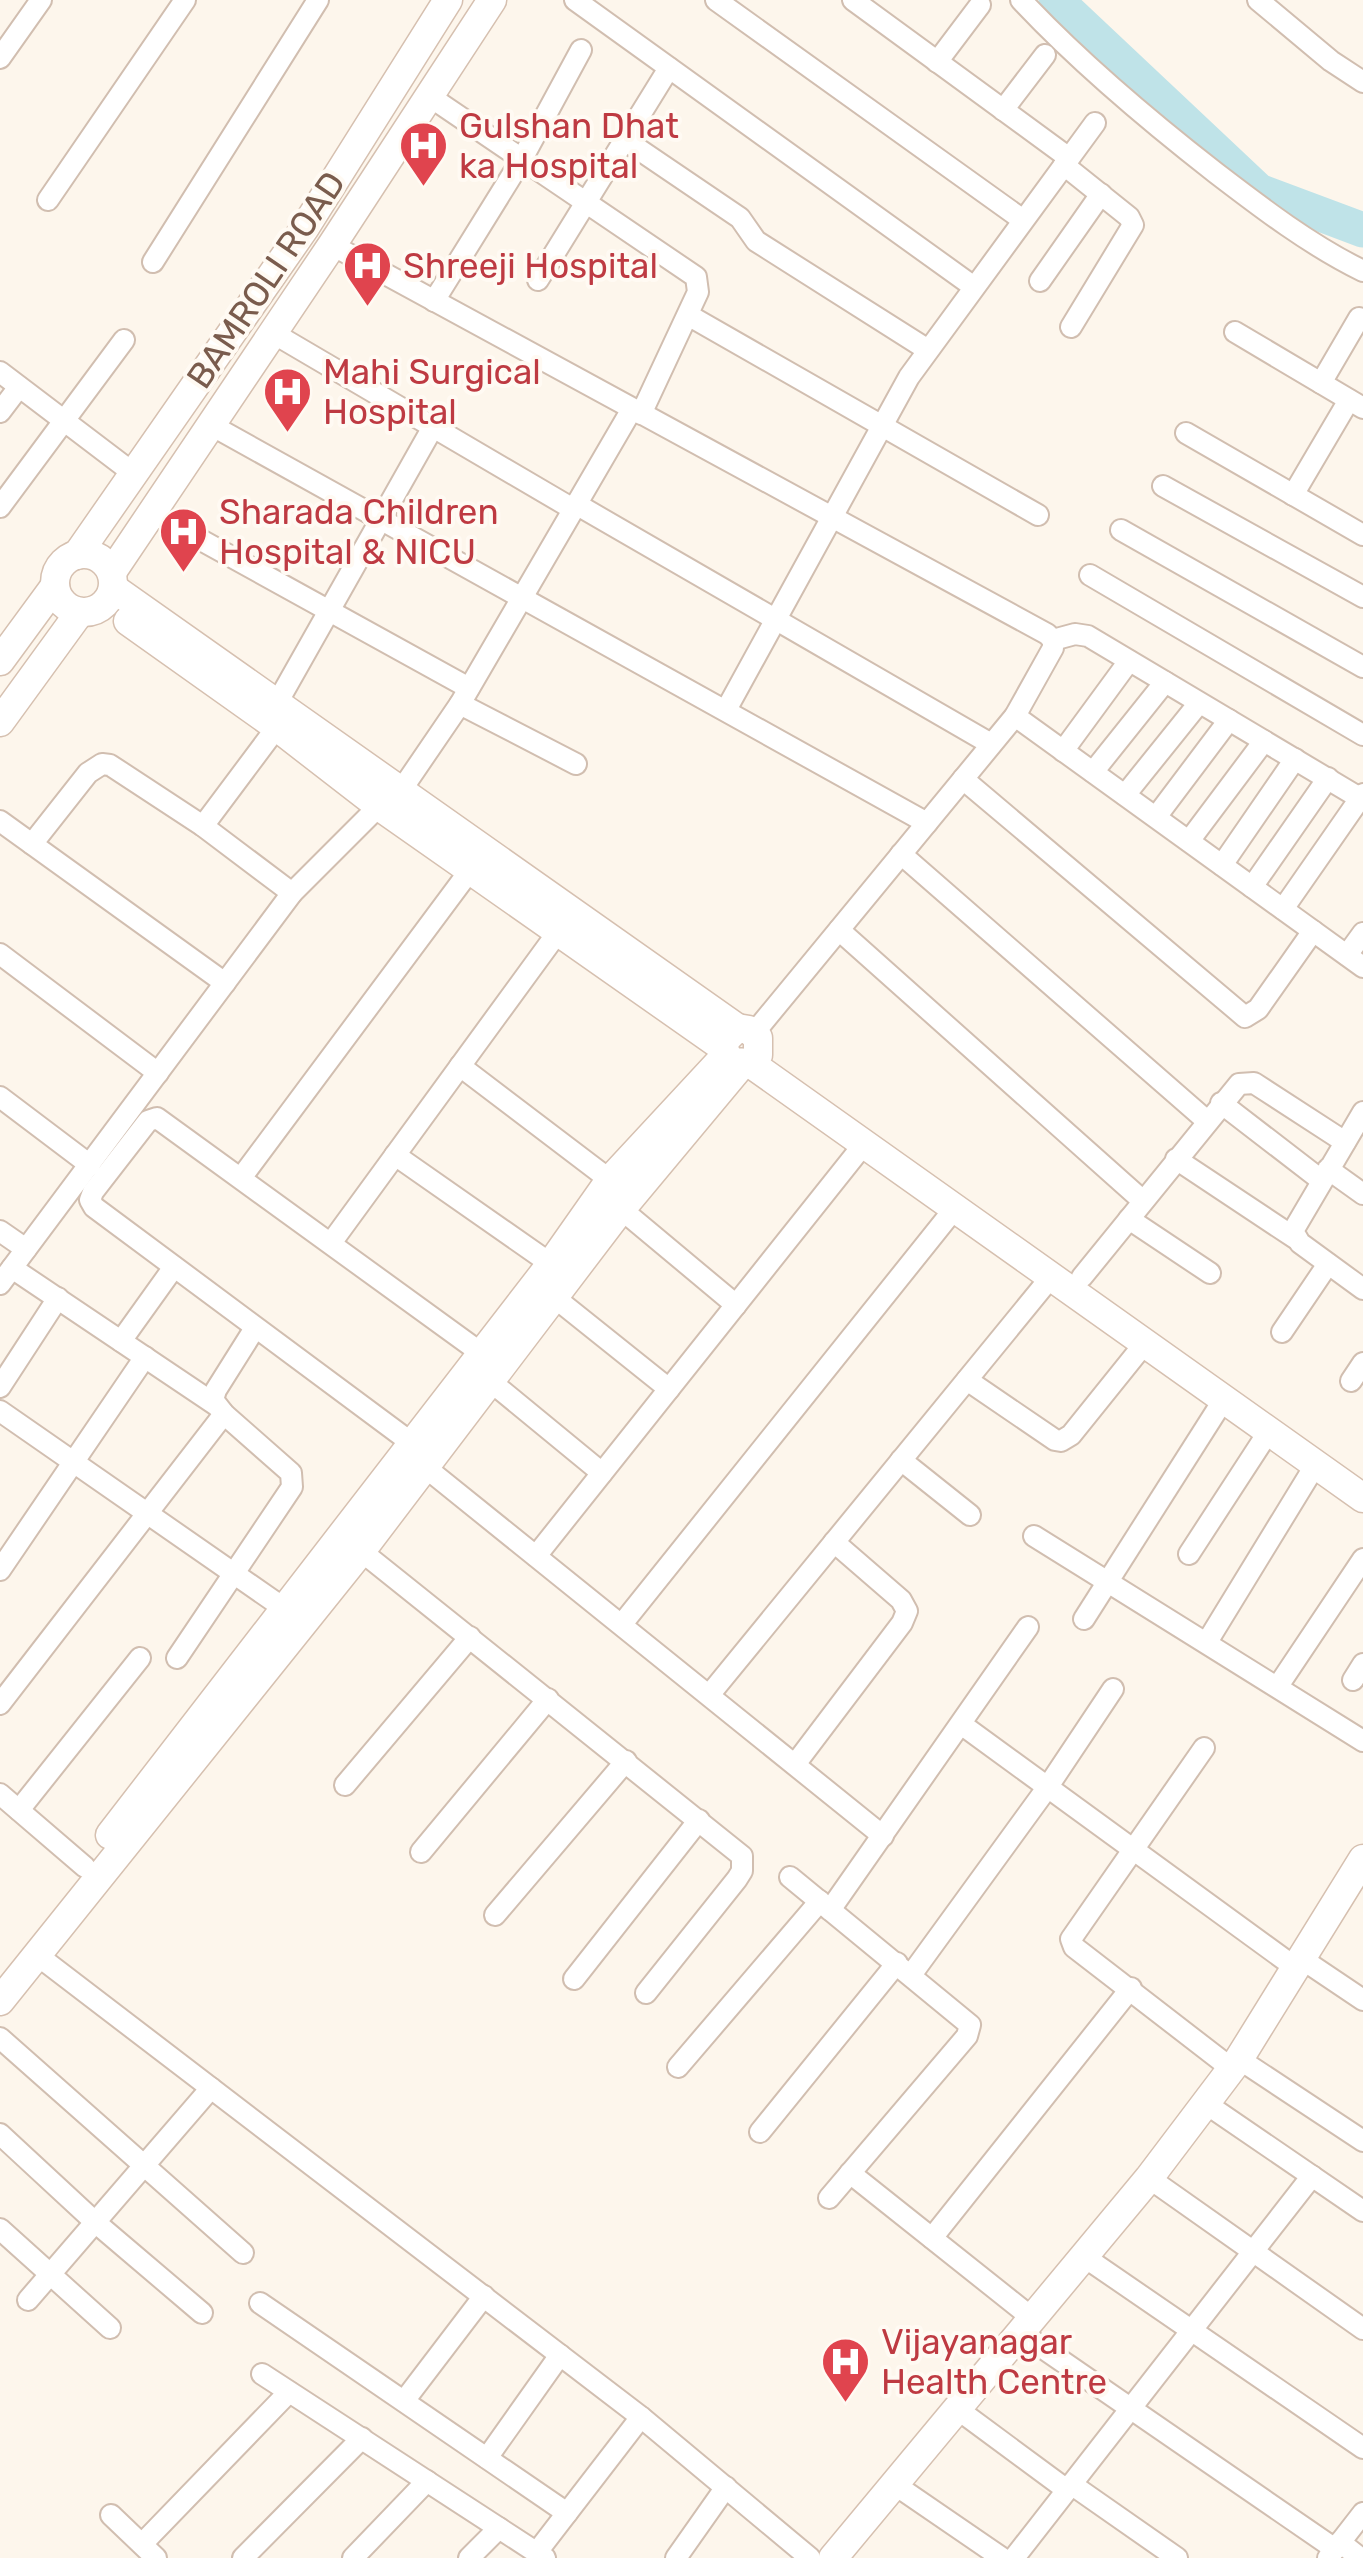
<svg xmlns="http://www.w3.org/2000/svg" width="1363" height="2558" viewBox="0 0 1363 2558" font-family="Rubik,sans-serif">
	<rect width="100%" height="100%" fill="#fdf6ec"/>
	<g fill="none" stroke-linecap="round" stroke-linejoin="round">
		<!-- river -->
		<polyline stroke="#bfe3e8" stroke-width="35" points="1056,0 1259,191 1363,230"/>
		<defs>
			<g id="street">
				<polyline points="575,0 974,287"/>
				<polyline points="716,0 1023,220"/>
				<polyline points="853,0 1069,158"/>
				<path d="M1021 0C1080 63 1148 120 1216 173 1263 209 1310 245 1363 271"/>
				<polyline points="1258,0 1331,61 1363,82"/>
				<polyline points="0,58 41,0"/>
				<polyline points="937,62 980,5"/>
				<polyline points="429,96 696,277 698,292 641,414"/>
				<polyline points="1003,110 1045,55"/>
				<polyline points="625,140 740,218 756,241 928,350"/>
				<polyline points="1064,165 1129,217 1133,225 1071,327"/>
				<polyline points="48,200 185,0"/>
				<polyline points="332,245 1047,634 1053,640 1053,648 1015,716 754,1033"/>
				<polyline points="153,262 318,0"/>
				<polyline points="538,280 669,68"/>
				<polyline points="1040,281 1101,194"/>
				<polyline points="434,301 522,159 581,50"/>
				<polyline points="688,315 1038,515"/>
				<polyline points="1235,332 1363,408"/>
				<polyline points="273,333 573,509"/>
				<polyline points="0,372 133,473"/>
				<polyline points="1321,383 1359,318"/>
				<polyline points="0,412 19,387"/>
				<polyline points="211,425 927,823"/>
				<polyline points="1186,433 1363,535"/>
				<polyline points="1163,486 1363,597"/>
				<polyline points="1293,495 1349,400"/>
				<polyline points="576,504 991,744"/>
				<polyline points="0,507 124,340"/>
				<polyline points="152,513 469,688"/>
				<polyline points="1121,530 1363,667"/>
				<polyline points="1090,575 1363,735"/>
				<polyline points="1053,640 1075,634 1088,636 1363,800"/>
				<polyline points="277,703 433,427"/>
				<polyline points="460,704 576,764"/>
				<polyline points="726,710 909,377 1095,123"/>
				<polyline points="1015,716 1363,967"/>
				<polyline points="1063,751 1129,661"/>
				<polyline points="1093,772 1165,682"/>
				<polyline points="963,779 1245,1017 1258,1009 1313,931"/>
				<polyline points="1125,795 1199,703"/>
				<polyline points="1156,817 1229,720"/>
				<polyline points="0,821 225,983"/>
				<polyline points="203,826 277,727"/>
				<polyline points="1189,841 1264,741"/>
				<polyline points="32,844 88,773 102,764 110,765 203,826 292,893"/>
				<polyline points="901,854 1207,1121"/>
				<polyline points="1222,865 1295,759"/>
				<polyline points="1252,887 1328,778"/>
				<polyline points="1283,909 1363,794"/>
				<polyline points="839,930 1143,1201"/>
				<polyline points="0,954 158,1073"/>
				<polyline points="1347,955 1363,933"/>
				<polyline points="460,1066 610,1180"/>
				<polyline points="0,1097 90,1165"/>
				<polyline points="1221,1103 1321,1180"/>
				<polyline points="1363,1112 1293,1231 1300,1243 1363,1289"/>
				<polyline points="395,1155 551,1264"/>
				<polyline points="1176,1159 1295,1238"/>
				<polyline points="1328,1169 1363,1194"/>
				<polyline points="241,1178 471,869"/>
				<polyline points="621,1209 736,1305"/>
				<polyline points="1129,1219 1210,1273"/>
				<polyline points="0,1231 26,1249"/>
				<polyline points="331,1243 558,932"/>
				<polyline points="12,1268 216,1405"/>
				<polyline points="1082,1277 1239,1084 1254,1083 1345,1142"/>
				<polyline points="0,1284 292,893 379,806 402,789 460,704 632,409"/>
				<polyline points="554,1297 669,1389"/>
				<polyline points="1282,1332 1328,1264"/>
				<polyline points="121,1341 174,1267"/>
				<polyline points="967,1380 1055,1440 1061,1441 1071,1435 1145,1343"/>
				<polyline points="490,1381 602,1473"/>
				<polyline points="1351,1381 1363,1363"/>
				<polyline points="0,1387 58,1298"/>
				<polyline points="0,1411 285,1609"/>
				<polyline points="413,1444 94,1207 90,1200 93,1192 148,1121 157,1118 481,1353"/>
				<polyline points="901,1460 970,1515"/>
				<polyline points="425,1467 883,1836"/>
				<polyline points="1034,1536 1363,1741"/>
				<polyline points="361,1551 742,1856 742,1871 737,1879 646,1993"/>
				<polyline points="1189,1554 1269,1431"/>
				<polyline points="536,1556 864,1144"/>
				<polyline points="0,1570 145,1357"/>
				<polyline points="1084,1619 1224,1399"/>
				<polyline points="622,1624 955,1208"/>
				<polyline points="1207,1642 1316,1464"/>
				<polyline points="177,1658 292,1487 291,1473 224,1414 213,1400 216,1390 255,1328"/>
				<polyline points="1353,1680 1363,1664"/>
				<polyline points="1278,1686 1363,1559"/>
				<polyline points="710,1694 1051,1277"/>
				<polyline points="0,1704 224,1414"/>
				<polyline points="961,1724 1296,1968"/>
				<polyline points="1204,1748 1071,1939 1074,1947 1232,2069"/>
				<polyline points="796,1763 902,1623 907,1611 901,1600 834,1542"/>
				<polyline points="345,1785 470,1637"/>
				<polyline points="0,1794 85,1867"/>
				<polyline points="19,1810 140,1658"/>
				<polyline points="421,1852 548,1699"/>
				<polyline points="790,1877 970,2025 967,2036 829,2198"/>
				<polyline points="830,1910 1028,1627"/>
				<polyline points="495,1915 626,1761"/>
				<polyline points="37,1955 641,2417 810,2558"/>
				<polyline points="1302,1959 1363,2000"/>
				<polyline points="911,1975 1047,1788 1113,1689"/>
				<polyline points="574,1979 699,1820"/>
				<polyline points="0,2038 243,2253"/>
				<polyline points="1239,2059 1363,2141"/>
				<polyline points="678,2067 820,1901"/>
				<polyline points="1205,2103 1363,2211"/>
				<polyline points="760,2132 897,1963"/>
				<polyline points="0,2134 95,2222 202,2313"/>
				<polyline points="850,2173 1031,2317"/>
				<polyline points="1149,2178 1363,2329"/>
				<polyline points="0,2229 110,2328"/>
				<polyline points="932,2238 1131,1988"/>
				<polyline points="1086,2258 1363,2448"/>
				<polyline points="28,2300 211,2088"/>
				<polyline points="260,2303 567,2513"/>
				<polyline points="1021,2333 1335,2549"/>
				<polyline points="262,2374 545,2558"/>
				<polyline points="404,2401 484,2296"/>
				<polyline points="956,2408 1067,2490"/>
				<polyline points="487,2458 560,2355"/>
				<polyline points="894,2484 1002,2558"/>
				<polyline points="1071,2484 1177,2558"/>
				<polyline points="111,2515 156,2558"/>
				<polyline points="1340,2542 1360,2558"/>
				<polyline points="142,2544 289,2392"/>
				<polyline points="537,2552 641,2417"/>
				<polyline points="243,2558 362,2438"/>
				<polyline points="353,2558 427,2481"/>
				<polyline points="469,2558 499,2528"/>
				<polyline points="676,2558 726,2487"/>
				<polyline points="1014,2558 1312,2176"/>
				<polyline points="1328,2558 1363,2513"/>
			</g>
			<g id="secondary">
				<circle cx="84" cy="583" r="29"/>
				<polyline points="77,555 304,229 448,0"/>
				<polyline points="112,572 332,245 492,0"/>
				<polyline points="113,588 737,1028"/>
				<polyline points="128,621 277,727 379,806 724,1048"/>
				<polyline points="0,661 55,586"/>
				<polyline points="0,722 80,612"/>
				<polyline points="750,1063 758,1055 758,1038 749,1030 737,1028 724,1041 725,1053 732,1062 750,1063 1363,1498"/>
				<polyline points="110,1835 551,1264 610,1180 726,1055"/>
				<polyline points="0,2001 361,1551 617,1214 742,1064"/>
				<polyline points="833,2558 1149,2178 1239,2059 1363,1859"/>
			</g>
		</defs>
		<!-- street casing -->
		<use href="#street" stroke="#d1beb0" stroke-width="24"/>
		<!-- secondary casing -->
		<use href="#secondary" stroke="#d6c0b0" stroke-width="31"/>
		<!-- street -->
		<use href="#street" stroke="#fff" stroke-width="20"/>
		<!-- secondary -->
		<use href="#secondary" stroke="#fff" stroke-width="28"/>
	</g>
	<!-- icons -->
	<defs>
		<symbol id="hospital-pin" viewBox="-11 -11 22 30"><path d="M0 17L-7.5 6A9.5 9.5 0 1 1 7.5 6Z" fill="#e0444e" stroke="#fffaf3"/><path d="M-5-5h3v3.5h4V-5h3V5h-3V1.5h-4V5h-3Z" fill="#fff"/></symbol>
	</defs>
	<g fill-rule="evenodd">
		<use href="#hospital-pin" x="396" y="118" width="55" height="75"/>
		<use href="#hospital-pin" x="340" y="238" width="55" height="75"/>
		<use href="#hospital-pin" x="260" y="364" width="55" height="75"/>
		<use href="#hospital-pin" x="156" y="504" width="55" height="75"/>
		<use href="#hospital-pin" x="818" y="2334" width="55" height="75"/>
	</g>
	<g text-anchor="middle" stroke-width="8" stroke-linejoin="round" paint-order="stroke">
		<!-- health labels -->
		<g font-size="35" fill="#be3a42" stroke="#fffaf3" text-anchor="start">
			<text x="459" y="138">Gulshan Dhat<tspan x="459" dy="40">ka Hospital</tspan></text>
			<text x="403" y="278">Shreeji Hospital</text>
			<text x="323" y="384">Mahi Surgical<tspan x="323" dy="40">Hospital</tspan></text>
			<text x="219" y="524">Sharada Children<tspan x="219" dy="40">Hospital &amp; NICU</tspan></text>
			<text x="881" y="2354">Vijayanagar<tspan x="881" dy="40">Health Centre</tspan></text>
		</g>
		<!-- street labels -->
		<g font-size="35" fill="#7a5c4d" stroke="#fffaf3">
			<text transform="translate(266 280) rotate(-56)" y="12">BAMROLI ROAD</text>
		</g>
	</g>
</svg>
